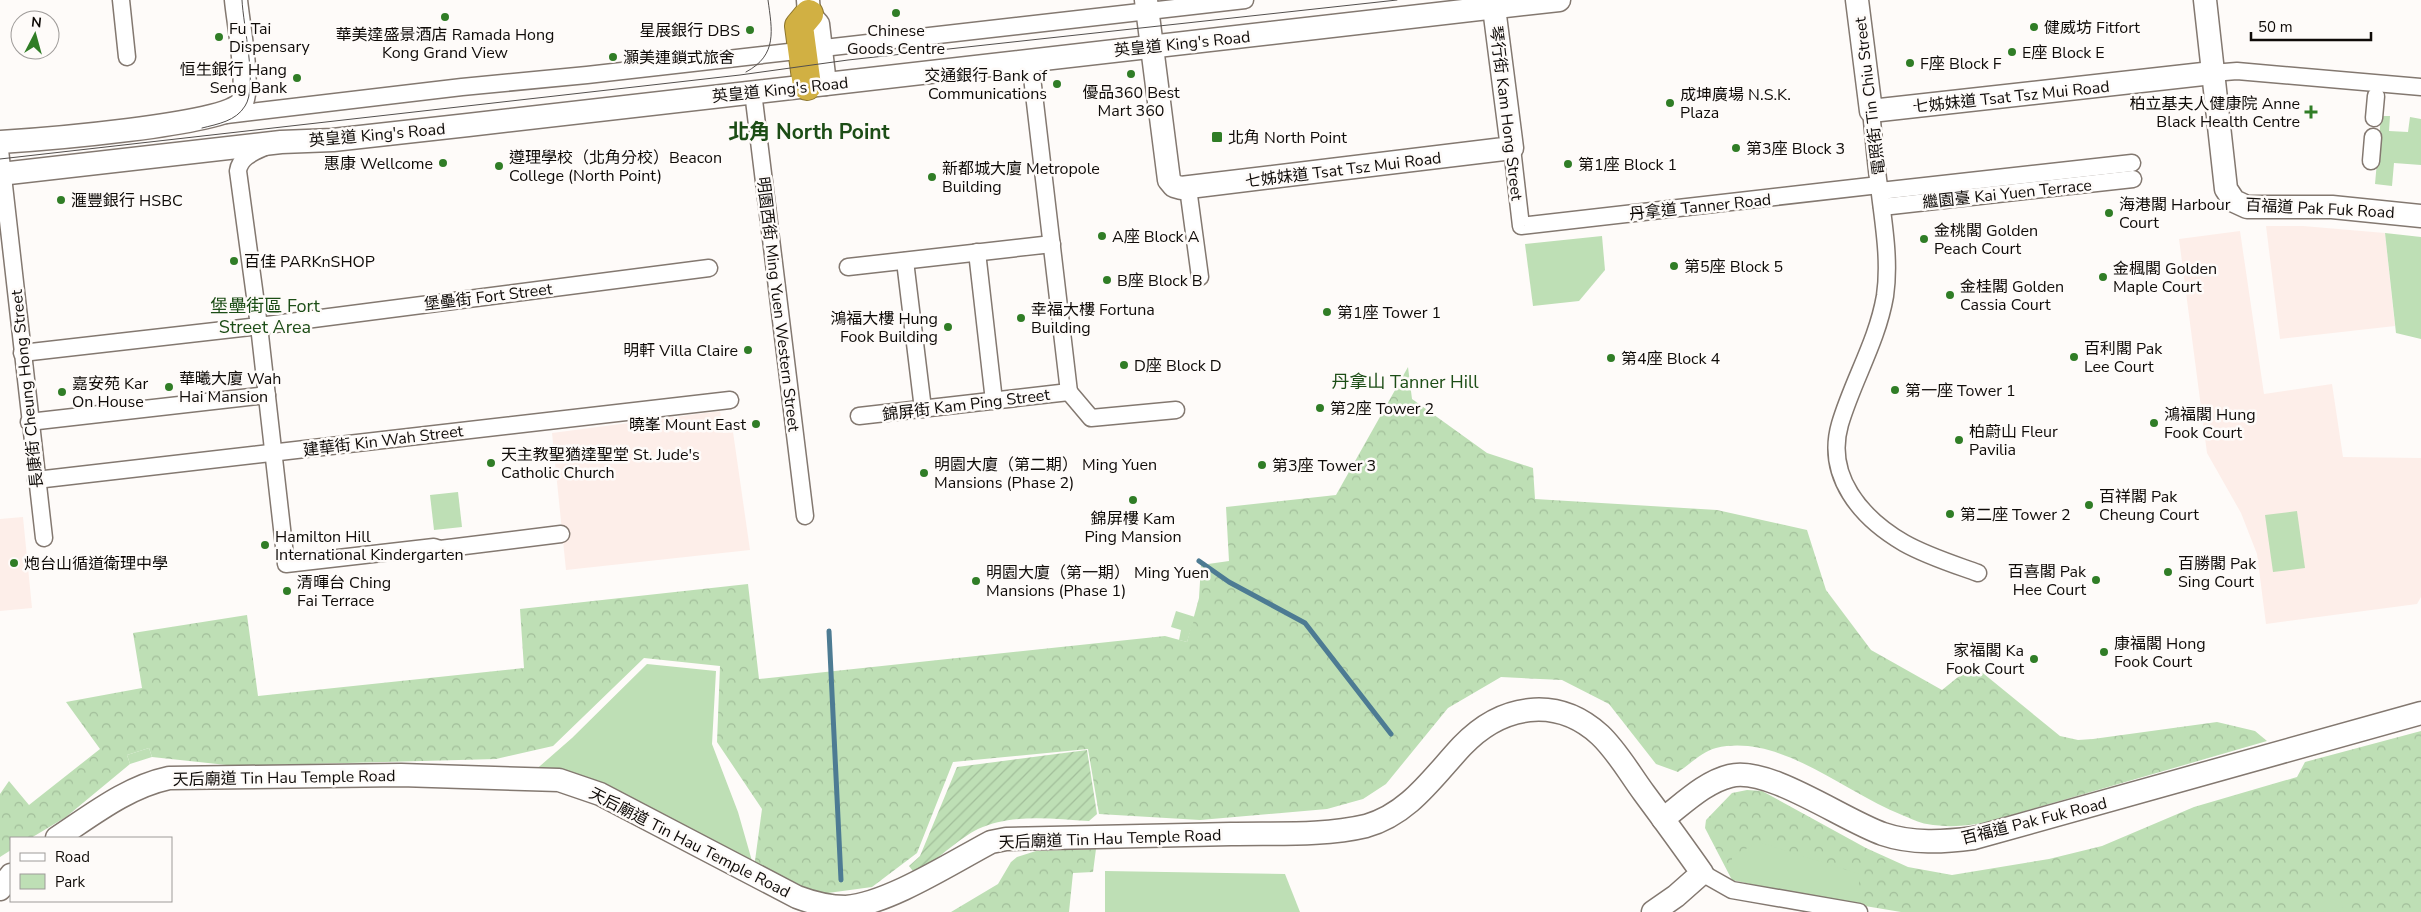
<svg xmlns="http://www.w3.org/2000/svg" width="2421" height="912" viewBox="0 0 2421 912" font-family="'Nunito Sans','Noto Sans TC',sans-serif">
	<defs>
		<pattern id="forest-crowns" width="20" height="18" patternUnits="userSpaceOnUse" patternTransform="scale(1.25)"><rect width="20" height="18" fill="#bedfb5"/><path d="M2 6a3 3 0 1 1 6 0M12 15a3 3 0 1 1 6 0" fill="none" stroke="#a2be9a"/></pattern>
		<pattern id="garden-furrows" width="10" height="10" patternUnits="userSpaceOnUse" patternTransform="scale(1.25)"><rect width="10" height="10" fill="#bedfb5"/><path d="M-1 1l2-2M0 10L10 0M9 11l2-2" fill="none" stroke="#a2be9a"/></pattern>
	</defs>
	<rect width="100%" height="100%" fill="#fefbf9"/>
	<!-- education -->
	<g fill="#fdeee9">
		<polygon points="2266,226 2303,226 2385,233 2395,326 2280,339"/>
		<polygon points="2240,231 2264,394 2332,384 2343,457 2421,458 2421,597 2417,604 2266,624 2257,554 2241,513 2207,453 2179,239"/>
		<polygon points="720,411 723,433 733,432 750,550 566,570 552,433"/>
		<polygon points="23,517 32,608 0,611 0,519"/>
	</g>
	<!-- forest -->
	<g fill="url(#forest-crowns)">
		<path d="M1408 367 1412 399 1487 453 1533 468 1535 499 1717 510 1807 530 1826 590 1871 650 1942 690 1973 665 2060 736 2078 740 2093 739 2217 722 2255 731 2267 741 1991 821C1970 826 1949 828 1927 824 1919 823 1910 818 1902 815 1845 793 1781 733 1716 748 1703 751 1689 765 1678 772L1656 764 1609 704 1562 680 1501 677 1448 708 1386 784 1363 799 1327 809 1200 820 1099 814 1088 749 953 762 917 853 872 887 813 895 754 868 762 809 717 742 720 666 644 658 553 746 496 759 236 766 152 757 149 748 127 755 130 764 66 817 31 838H11V850L0 857V794L9 781 29 805 100 749 66 702 142 688 133 633 247 615 258 696 524 668 520 609 748 584 759 679 1165 636 1187 642 1199 598 1201 565 1229 561 1226 507 1336 495Z"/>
		<polygon points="2421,731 2421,912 1901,912 1859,905 1732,856 1732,880 1705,828 1706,820 1732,793 1747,790 1762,791 1866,848 1908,867 1952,875 2049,859 2102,846 2194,807 2297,777 2305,762"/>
		<polygon points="1096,849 1093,872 1073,873 1069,912 951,912 998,884 1011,862 1017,857 1036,851"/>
	</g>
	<!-- park -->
	<g fill="#bedfb5">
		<polygon points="2381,116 2390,116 2389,131 2408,132 2410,117 2421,119 2421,165 2394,163 2392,186 2375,184"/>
		<polygon points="2385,233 2421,237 2421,339 2396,333"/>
		<polygon points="1602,236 1605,270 1579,301 1533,306 1525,244"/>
		<polygon points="458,492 462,527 434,530 430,495"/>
		<polygon points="2297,511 2305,568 2273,572 2265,515"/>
		<polygon points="1176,611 1195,617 1187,642 1179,640 1181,630 1171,627"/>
		<polygon points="647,664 716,671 712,744 738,812 754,868 532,773 572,738"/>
		<polygon points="149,748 152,757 130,764 127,755"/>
		<polygon points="1759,842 1859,874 1859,905 1843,904 1732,880 1732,856"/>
		<polygon points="1105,871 1285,874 1300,912 1105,912"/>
		<polygon points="2339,893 2344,911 2318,912 2315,899"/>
	</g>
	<!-- garden -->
	<path fill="url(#garden-furrows)" d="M1087 750 1097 814 1089 821C1053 819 1013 813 978 829 961 837 932 863 916 875L909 866 920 856 957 767Z"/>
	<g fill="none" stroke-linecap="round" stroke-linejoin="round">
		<!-- stream -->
		<g stroke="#4d7b93" stroke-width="5">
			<polyline points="1199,561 1229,582 1305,623 1391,734"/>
			<polyline points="829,631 841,880"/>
		</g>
		<defs>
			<g id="street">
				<polyline points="121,0 127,57"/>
				<polyline points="1030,60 1069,392"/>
				<polyline points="2212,73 2237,71 2421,87"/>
				<polyline points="753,92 805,516"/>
				<path d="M1871 111C1874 139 1876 167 1880 194 1884 227 1890 262 1885 296 1877 342 1853 380 1840 424 1825 476 1861 518 1904 543 1927 556 1953 564 1978 573"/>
				<polyline points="226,115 462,87 587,75 1245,0"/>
				<polyline points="2374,118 2376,96"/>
				<path d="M265 147C254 152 240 157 238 171L259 326 286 564 434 547 440 549 561 534"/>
				<polyline points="1512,148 1521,226 1879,185"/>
				<polyline points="0,150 44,538"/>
				<polyline points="2371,161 2373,137"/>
				<polyline points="1188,188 1200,277"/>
				<polyline points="1880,191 2132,163"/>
				<polyline points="1882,207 2133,179"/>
				<polyline points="977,252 994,401"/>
				<polyline points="905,261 923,409"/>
				<polyline points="848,267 1052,244"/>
				<polyline points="22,353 259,326 709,268"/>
				<polyline points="1069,392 1091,418 1176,410"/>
				<polyline points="859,416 1069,392"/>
				<polyline points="29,422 267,395"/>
				<polyline points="36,480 730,400"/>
				<polyline points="1702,873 1732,890 1859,912"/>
			</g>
			<g id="secondary">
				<polyline points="808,0 809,14 818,24 825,84"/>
				<polyline points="1146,0 1169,180 1174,186 1181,188 1512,148 1493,0"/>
				<polyline points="1857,0 1871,111 2212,73"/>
				<polyline points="2205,0 2226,189 2234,201 2247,207 2332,207 2421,216"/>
				<path d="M0 142C33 140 231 125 242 102 250 85 238 22 236 0"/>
				<polyline points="0,174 281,142 333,140 468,125 1559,0"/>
				<path d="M1663 819C1683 804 1705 782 1730 776 1768 766 1843 820 1883 834 1912 844 1944 842 1974 838L2421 713"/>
				<path d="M57 838C92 815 127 787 169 778L401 775 559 780 600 794 797 897C813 903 829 907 846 907 888 904 953 862 991 842L1006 839C1081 837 1156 836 1231 834 1274 833 1324 836 1366 826 1409 814 1433 777 1462 746 1501 705 1556 695 1600 735 1617 751 1630 774 1644 793 1664 820 1683 846 1702 873L1676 896 1653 912"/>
				<polyline points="0,889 11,875"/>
			</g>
			<polyline id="highway" points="807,86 799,26 809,14"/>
		</defs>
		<!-- street casing -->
		<use href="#street" stroke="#837870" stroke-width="19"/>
		<!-- secondary casing -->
		<use href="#secondary" stroke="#837870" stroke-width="25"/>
		<!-- highway casing -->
		<use href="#highway" stroke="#8d762e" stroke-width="30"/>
		<!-- street -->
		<use href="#street" stroke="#fff" stroke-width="16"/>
		<!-- secondary -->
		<use href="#secondary" stroke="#fff" stroke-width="22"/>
		<!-- highway -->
		<use href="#highway" stroke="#d1b043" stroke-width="28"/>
		<!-- tram -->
		<g stroke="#534f4d" stroke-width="1">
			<path d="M746 72C778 55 772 30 768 0"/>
			<path d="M202 128C218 124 236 121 245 106 258 87 243 25 242 0"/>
			<polyline points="0,159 740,75 848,60 1397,0"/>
		</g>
	</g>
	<!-- markers -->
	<g fill="#307d26" stroke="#fefbf9" stroke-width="2">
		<circle cx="896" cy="13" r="5"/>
		<circle cx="445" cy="17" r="5"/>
		<circle cx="2034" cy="27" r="5"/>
		<circle cx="750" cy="30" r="5"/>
		<circle cx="219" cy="37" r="5"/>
		<circle cx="2012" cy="52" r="5"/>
		<circle cx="613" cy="57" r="5"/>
		<circle cx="1910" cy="63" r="5"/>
		<circle cx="1131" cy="74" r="5"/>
		<circle cx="297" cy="78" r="5"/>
		<circle cx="1057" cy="84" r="5"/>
		<circle cx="1670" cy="103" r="5"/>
		<path d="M2308.5 104.5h5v5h5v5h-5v5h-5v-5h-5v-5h5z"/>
		<rect x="1211" y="131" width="12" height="12" rx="2.5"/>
		<circle cx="1736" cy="148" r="5"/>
		<circle cx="443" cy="163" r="5"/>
		<circle cx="1568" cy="164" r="5"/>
		<circle cx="499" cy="166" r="5"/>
		<circle cx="932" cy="177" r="5"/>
		<circle cx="61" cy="200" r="5"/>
		<circle cx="2109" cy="213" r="5"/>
		<circle cx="1102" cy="236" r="5"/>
		<circle cx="1924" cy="239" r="5"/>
		<circle cx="234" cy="261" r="5"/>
		<circle cx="1674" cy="266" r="5"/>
		<circle cx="2103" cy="277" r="5"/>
		<circle cx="1107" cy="280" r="5"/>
		<circle cx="1950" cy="295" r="5"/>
		<circle cx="1327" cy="312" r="5"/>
		<circle cx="1021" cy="318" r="5"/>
		<circle cx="948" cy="327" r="5"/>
		<circle cx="748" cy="350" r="5"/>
		<circle cx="2074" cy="357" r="5"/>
		<circle cx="1611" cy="358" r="5"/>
		<circle cx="1124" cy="365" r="5"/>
		<circle cx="169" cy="387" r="5"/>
		<circle cx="1895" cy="390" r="5"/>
		<circle cx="62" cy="392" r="5"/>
		<circle cx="1320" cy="408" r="5"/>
		<circle cx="2154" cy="423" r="5"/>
		<circle cx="756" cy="424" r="5"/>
		<circle cx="1959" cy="440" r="5"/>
		<circle cx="491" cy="463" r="5"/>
		<circle cx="1262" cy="465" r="5"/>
		<circle cx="924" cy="473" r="5"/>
		<circle cx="1133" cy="500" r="5"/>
		<circle cx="2089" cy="505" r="5"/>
		<circle cx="1950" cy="514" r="5"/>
		<circle cx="265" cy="545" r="5"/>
		<circle cx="14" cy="563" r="5"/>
		<circle cx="2168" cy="572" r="5"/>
		<circle cx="2096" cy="580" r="5"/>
		<circle cx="976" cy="581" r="5"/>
		<circle cx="287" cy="591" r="5"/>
		<circle cx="2104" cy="652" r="5"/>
		<circle cx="2034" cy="659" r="5"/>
	</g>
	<g text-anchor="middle" stroke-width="5" stroke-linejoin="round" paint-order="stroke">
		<!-- poi labels -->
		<g font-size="16" fill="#0f0b08" stroke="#fefbf9" text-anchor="start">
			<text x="2044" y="33">健威坊 Fitfort</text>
			<text x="229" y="34">Fu Tai<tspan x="229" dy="18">Dispensary</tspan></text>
			<text x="740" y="36" text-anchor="end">星展銀行 DBS</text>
			<text x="896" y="36" text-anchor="middle">Chinese<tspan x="896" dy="18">Goods Centre</tspan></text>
			<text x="445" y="40" text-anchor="middle">華美達盛景酒店 Ramada Hong<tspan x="445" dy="18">Kong Grand View</tspan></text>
			<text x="2022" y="58">E座 Block E</text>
			<text x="623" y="63">灝美連鎖式旅舍</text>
			<text x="1920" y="69">F座 Block F</text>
			<text x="287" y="75" text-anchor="end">恒生銀行 Hang<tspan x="287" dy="18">Seng Bank</tspan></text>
			<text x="1047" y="81" text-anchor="end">交通銀行 Bank of<tspan x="1047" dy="18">Communications</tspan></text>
			<text x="1131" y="98" text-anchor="middle">優品360 Best<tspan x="1131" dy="18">Mart 360</tspan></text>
			<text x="1680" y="100">成坤廣場 N.S.K.<tspan x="1680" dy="18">Plaza</tspan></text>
			<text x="2300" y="109" text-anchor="end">柏立基夫人健康院 Anne<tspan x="2300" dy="18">Black Health Centre</tspan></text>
			<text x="1228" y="143">北角 North Point</text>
			<text x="1746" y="154">第3座 Block 3</text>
			<text x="509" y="163">遵理學校（北角分校）Beacon<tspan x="509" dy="18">College (North Point)</tspan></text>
			<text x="433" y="169" text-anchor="end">惠康 Wellcome</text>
			<text x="1578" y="170">第1座 Block 1</text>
			<text x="942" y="174">新都城大廈 Metropole<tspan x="942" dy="18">Building</tspan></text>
			<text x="71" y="206">滙豐銀行 HSBC</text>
			<text x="2119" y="210">海港閣 Harbour<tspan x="2119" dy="18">Court</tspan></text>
			<text x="1934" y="236">金桃閣 Golden<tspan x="1934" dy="18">Peach Court</tspan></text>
			<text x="1112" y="242">A座 Block A</text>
			<text x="244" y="267">百佳 PARKnSHOP</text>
			<text x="1684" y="272">第5座 Block 5</text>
			<text x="2113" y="274">金楓閣 Golden<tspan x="2113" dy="18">Maple Court</tspan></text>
			<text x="1117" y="286">B座 Block B</text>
			<text x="1960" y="292">金桂閣 Golden<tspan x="1960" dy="18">Cassia Court</tspan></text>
			<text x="1031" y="315">幸福大樓 Fortuna<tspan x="1031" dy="18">Building</tspan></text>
			<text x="1337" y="318">第1座 Tower 1</text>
			<text x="938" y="324" text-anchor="end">鴻福大樓 Hung<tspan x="938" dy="18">Fook Building</tspan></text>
			<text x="2084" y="354">百利閣 Pak<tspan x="2084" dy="18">Lee Court</tspan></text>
			<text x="738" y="356" text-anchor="end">明軒 Villa Claire</text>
			<text x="1621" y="364">第4座 Block 4</text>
			<text x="1134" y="371">D座 Block D</text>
			<text x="179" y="384">華曦大廈 Wah<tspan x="179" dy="18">Hai Mansion</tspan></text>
			<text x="72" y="389">嘉安苑 Kar<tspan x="72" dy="18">On House</tspan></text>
			<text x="1905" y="396">第一座 Tower 1</text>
			<text x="1330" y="414">第2座 Tower 2</text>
			<text x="2164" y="420">鴻福閣 Hung<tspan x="2164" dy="18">Fook Court</tspan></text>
			<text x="746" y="430" text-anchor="end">曉峯 Mount East</text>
			<text x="1969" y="437">柏蔚山 Fleur<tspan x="1969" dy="18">Pavilia</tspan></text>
			<text x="501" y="460">天主教聖猶達聖堂 St. Jude's<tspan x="501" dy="18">Catholic Church</tspan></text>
			<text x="934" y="470">明園大廈（第二期） Ming Yuen<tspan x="934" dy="18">Mansions (Phase 2)</tspan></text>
			<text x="1272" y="471">第3座 Tower 3</text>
			<text x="2099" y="502">百祥閣 Pak<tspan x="2099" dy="18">Cheung Court</tspan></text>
			<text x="1960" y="520">第二座 Tower 2</text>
			<text x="1133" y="524" text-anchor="middle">錦屏樓 Kam<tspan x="1133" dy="18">Ping Mansion</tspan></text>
			<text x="275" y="542">Hamilton Hill<tspan x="275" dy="18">International Kindergarten</tspan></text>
			<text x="24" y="569">炮台山循道衛理中學</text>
			<text x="2178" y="569">百勝閣 Pak<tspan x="2178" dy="18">Sing Court</tspan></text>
			<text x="2086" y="577" text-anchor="end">百喜閣 Pak<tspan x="2086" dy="18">Hee Court</tspan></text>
			<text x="986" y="578">明園大廈（第一期） Ming Yuen<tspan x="986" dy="18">Mansions (Phase 1)</tspan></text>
			<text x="297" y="588">清暉台 Ching<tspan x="297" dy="18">Fai Terrace</tspan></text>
			<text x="2114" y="649">康福閣 Hong<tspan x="2114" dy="18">Fook Court</tspan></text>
			<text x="2024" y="656" text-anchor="end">家福閣 Ka<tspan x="2024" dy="18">Fook Court</tspan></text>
		</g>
		<!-- street labels -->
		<g font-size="16" fill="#0f0b08" stroke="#fefbf9">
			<text transform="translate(1182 43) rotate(-6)" y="6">英皇道 King's Road</text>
			<text transform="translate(780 89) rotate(-6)" y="6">英皇道 King's Road</text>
			<text transform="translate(1869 96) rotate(-97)" y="6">電照街 Tin Chiu Street</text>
			<text transform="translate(2011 96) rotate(-6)" y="6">七姊妹道 Tsat Tsz Mui Road</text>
			<text transform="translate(1507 113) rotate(83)" y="6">琴行街 Kam Hong Street</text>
			<text transform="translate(377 134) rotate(-5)" y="6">英皇道 King's Road</text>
			<text transform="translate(1343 169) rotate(-7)" y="6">七姊妹道 Tsat Tsz Mui Road</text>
			<text transform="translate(2007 193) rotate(-6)" y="6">繼園臺 Kai Yuen Terrace</text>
			<text transform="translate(1700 206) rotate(-6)" y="6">丹拿道 Tanner Road</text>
			<text transform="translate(2320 208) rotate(3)" y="6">百福道 Pak Fuk Road</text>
			<text transform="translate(488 296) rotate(-7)" y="6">堡壘街 Fort Street</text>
			<text transform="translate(779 304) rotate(83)" y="6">明園西街 Ming Yuen Western Street</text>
			<text transform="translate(26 389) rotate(-96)" y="6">長康街 Cheung Hong Street</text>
			<text transform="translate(966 404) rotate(-7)" y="6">錦屏街 Kam Ping Street</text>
			<text transform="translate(383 440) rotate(-7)" y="6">建華街 Kin Wah Street</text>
			<text transform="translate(284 777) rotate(-1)" y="6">天后廟道 Tin Hau Temple Road</text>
			<text transform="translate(2034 820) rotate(-14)" y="6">百福道 Pak Fuk Road</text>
			<text transform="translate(1110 838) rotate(-2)" y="6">天后廟道 Tin Hau Temple Road</text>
			<text transform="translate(690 842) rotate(27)" y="6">天后廟道 Tin Hau Temple Road</text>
		</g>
		<!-- neighbourhood labels -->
		<g font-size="18" fill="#1c4d16" stroke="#fefbf9">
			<text x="265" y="312">堡壘街區 Fort<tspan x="265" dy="21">Street Area</tspan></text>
			<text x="1405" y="388">丹拿山 Tanner Hill</text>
		</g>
		<!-- district labels -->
		<g font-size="21" font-weight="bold" fill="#1c4d16" stroke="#fefbf9">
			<text x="809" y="139">北角 North Point</text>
		</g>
	</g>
	<!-- legend -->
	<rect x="10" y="837" width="162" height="65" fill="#fefbf9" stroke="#9e9b99"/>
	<rect x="20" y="853" width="25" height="8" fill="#ffffff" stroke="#9e9b99"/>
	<text x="55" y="862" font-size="15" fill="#0f0b08">Road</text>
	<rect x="20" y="874" width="25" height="15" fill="#bedfb5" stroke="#9e9b99"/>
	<text x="55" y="887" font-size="15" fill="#0f0b08">Park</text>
	<!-- north arrow -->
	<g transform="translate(35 35) rotate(6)"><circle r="24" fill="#fefbf9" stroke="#9e9b99"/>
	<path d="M0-4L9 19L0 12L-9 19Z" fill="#307d26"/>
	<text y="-8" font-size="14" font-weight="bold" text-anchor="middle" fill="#0f0b08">N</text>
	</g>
	<!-- scale -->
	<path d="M2251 32v8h120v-8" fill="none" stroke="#0f0b08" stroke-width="2.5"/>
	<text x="2258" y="32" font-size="15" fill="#0f0b08" stroke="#fefbf9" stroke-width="4" paint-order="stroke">50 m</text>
</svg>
